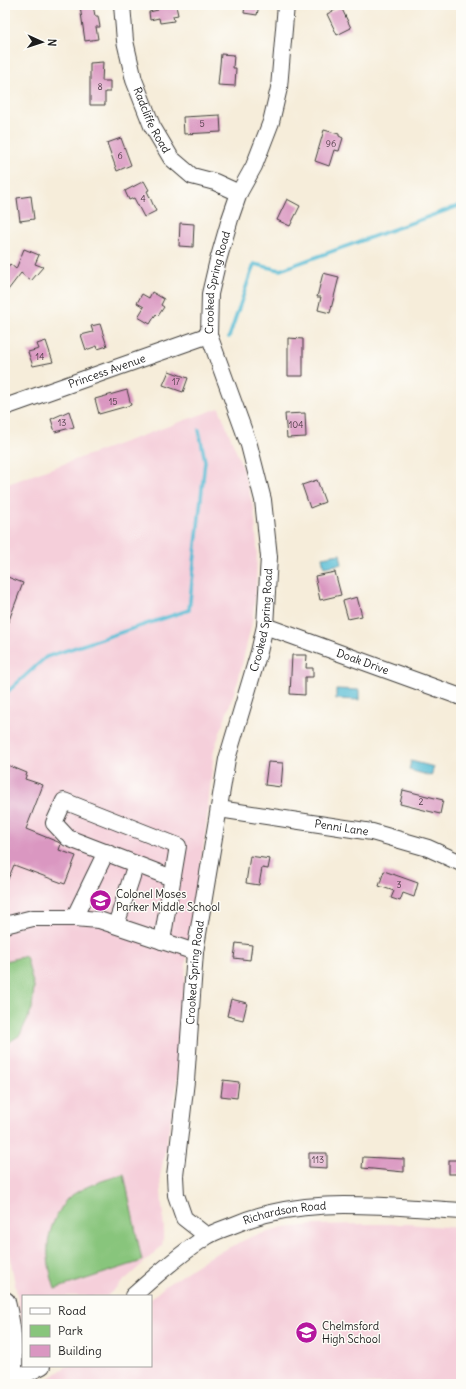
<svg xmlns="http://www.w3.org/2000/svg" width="466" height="1389" viewBox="0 0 466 1389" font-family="Delius,sans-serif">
	<rect width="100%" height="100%" fill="#fdfcf7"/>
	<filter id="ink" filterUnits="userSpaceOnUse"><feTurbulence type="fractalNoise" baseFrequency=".025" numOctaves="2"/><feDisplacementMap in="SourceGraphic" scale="8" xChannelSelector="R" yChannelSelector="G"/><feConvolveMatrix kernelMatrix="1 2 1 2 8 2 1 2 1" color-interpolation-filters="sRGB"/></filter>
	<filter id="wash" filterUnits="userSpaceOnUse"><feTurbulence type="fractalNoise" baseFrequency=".012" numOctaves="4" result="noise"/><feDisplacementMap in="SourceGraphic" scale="16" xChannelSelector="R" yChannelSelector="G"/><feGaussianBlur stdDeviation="0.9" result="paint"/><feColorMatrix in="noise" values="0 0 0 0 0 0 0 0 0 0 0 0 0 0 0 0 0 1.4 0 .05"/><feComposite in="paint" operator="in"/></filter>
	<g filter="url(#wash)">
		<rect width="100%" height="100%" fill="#f6edda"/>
		<!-- built -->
		<g fill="#f5cfda">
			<polygon points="219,408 242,466 254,510 257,545 256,588 252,622 238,681 214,750 205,835 186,964 176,1091 160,1177 164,1230 162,1246 107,1296 23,1296 23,1338 21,1316 5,1231 5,485"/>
			<polygon points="366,1224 407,1224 461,1228 461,1384 41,1384 67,1366 151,1366 151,1299 165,1286 209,1257 253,1236 284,1228 312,1225"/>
		</g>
		<!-- green -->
		<g fill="#88c57b" stroke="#52704c">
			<polygon points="26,956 34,987 32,1009 20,1035 5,1045 5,961"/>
			<path d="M124 1174 142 1261 55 1289C46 1261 43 1237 60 1210 62 1206 65 1201 68 1198 85 1185 105 1180 124 1174Z"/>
		</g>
		<!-- water -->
		<g fill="#56bcd4" stroke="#396c78">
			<polygon points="340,554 342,564 324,567 322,557"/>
			<polygon points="336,689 359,690 359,700 336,699"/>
			<polygon points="411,761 434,767 431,776 409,770"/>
		</g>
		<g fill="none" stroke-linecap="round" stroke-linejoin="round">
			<!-- stream -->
			<g stroke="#56bcd4" stroke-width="3.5">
				<polyline points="229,337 254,264 280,270 461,205"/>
				<polyline points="5,694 46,657 189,610 205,461 199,430"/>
			</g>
		</g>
		<g id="blocks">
			<!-- building -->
			<g fill="#da97c1">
				<polygon points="93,5 95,16 98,16 100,27 96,27 98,39 85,41 80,6"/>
				<polygon points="157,5 176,6 178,15 173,16 174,21 160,23 159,18 150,20 149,12 158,10"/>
				<polygon points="245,5 259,5 257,15 244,13"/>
				<polygon points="341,7 351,28 337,35 327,14"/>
				<polygon points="221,54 234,55 233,68 236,68 235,86 218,85"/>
				<polygon points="103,62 102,81 110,81 110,92 105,92 105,105 90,105 90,63"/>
				<polygon points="220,115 221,132 184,134 183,117"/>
				<polygon points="324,130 339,134 339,136 343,138 339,151 334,150 329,166 315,161"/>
				<polygon points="121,138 131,165 117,171 107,143"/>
				<polygon points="144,181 149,190 147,191 156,211 144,217 134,198 129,200 125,191"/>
				<polygon points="31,196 34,219 20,221 17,198"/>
				<polygon points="287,199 300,206 290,226 277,220"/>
				<polygon points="180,223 194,224 193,247 179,246"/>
				<polygon points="24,249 39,255 35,264 43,267 31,281 21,273 5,294 5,272 10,264 16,269"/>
				<polygon points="323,273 339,277 330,313 318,310 321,297 317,297"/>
				<polygon points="152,292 164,299 161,305 164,307 158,316 156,314 150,324 138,317 144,307 137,303 142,294 149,298"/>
				<polygon points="100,324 107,346 98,349 97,346 86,350 81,335 93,332 91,326"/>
				<polygon points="288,338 303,339 303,376 288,376"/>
				<polygon points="46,341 53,362 33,366 28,352 39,349 37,344"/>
				<polygon points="169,371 188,378 183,392 163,385"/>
				<polygon points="127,390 131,405 99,414 95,399"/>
				<polygon points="69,411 74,427 55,432 51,419"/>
				<polygon points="305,413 306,437 287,438 285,414"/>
				<polygon points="317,480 325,502 310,508 302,485"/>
				<polygon points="335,572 341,595 320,600 315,576"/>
				<polygon points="5,576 23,583 6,628 5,628"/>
				<polygon points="357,597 362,616 348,619 343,601"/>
				<polygon points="292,655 307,655 306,668 313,668 313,677 305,677 305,695 290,694"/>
				<polygon points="268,762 283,763 281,787 265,785"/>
				<polygon points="5,764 27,773 25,779 43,785 26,829 58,842 61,844 59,850 76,856 65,884 14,865 5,886"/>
				<polygon points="403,790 443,800 440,814 400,804"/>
				<polygon points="250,856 270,859 268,869 262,868 259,885 246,883"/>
				<polygon points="384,871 418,883 414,897 403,893 400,901 391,898 394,891 379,886"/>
				<polygon points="236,943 252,945 250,960 234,958"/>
				<polygon points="231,999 247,1003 243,1020 227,1016"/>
				<polygon points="223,1080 239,1082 237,1098 221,1096"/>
				<polygon points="309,1153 327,1153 327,1168 309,1167"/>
				<polygon points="363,1157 404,1159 404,1172 362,1168"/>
				<rect x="449" y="1160" width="12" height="14"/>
			</g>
		</g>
	</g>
	<g filter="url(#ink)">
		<use href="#blocks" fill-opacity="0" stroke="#3d3b38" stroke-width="1"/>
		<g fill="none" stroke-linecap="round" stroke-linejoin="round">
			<defs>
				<g id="minor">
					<path id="s1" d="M122 5 125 41 134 80 152 126 171 158 192 176 215 182 239 193"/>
					<path id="s2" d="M5 407 209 335"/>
					<path id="s3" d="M265 626 461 697"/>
					<path id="s4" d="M219 809 372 832 428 848 461 863"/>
					<polyline points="74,918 106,852"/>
					<polyline points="5,925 33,918 74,918 99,920 195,952"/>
					<polyline points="116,925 136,864"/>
					<polyline points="162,941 178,846 64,801 54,823 68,838 172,878"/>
					<path id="s5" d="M207 1236 184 1218 176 1195 175 1176 186 1081 195 952 227 759 259 652 265 626 269 557 263 500 249 445 209 335 210 294 217 264 230 219 239 193 254 166 271 122 279 88 286 5"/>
					<path id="s6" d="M133 1296C156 1275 180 1254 206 1237 213 1232 223 1229 231 1226 303 1194 385 1207 461 1211"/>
					<polyline points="11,1382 42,1366"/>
				</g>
				<path id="major" d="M5 1302C11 1326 15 1359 10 1384"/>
			</defs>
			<!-- minor casing -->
			<use href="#minor" stroke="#3d3b38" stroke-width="18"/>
			<!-- major casing -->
			<use href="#major" stroke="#3d3b38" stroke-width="22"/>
			<!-- minor -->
			<use href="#minor" stroke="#fff" stroke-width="16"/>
			<!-- major -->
			<use href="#major" stroke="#fff" stroke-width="20"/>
		</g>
	</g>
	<!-- icons -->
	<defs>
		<symbol id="school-disc" viewBox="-11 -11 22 22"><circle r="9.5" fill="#b5179e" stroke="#fdfcf7"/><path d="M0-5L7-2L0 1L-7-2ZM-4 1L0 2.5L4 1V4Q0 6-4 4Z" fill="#fff"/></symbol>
	</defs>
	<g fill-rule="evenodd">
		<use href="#school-disc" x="88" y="888" width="25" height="25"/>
		<use href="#school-disc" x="294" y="1320" width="25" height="25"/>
	</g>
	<g text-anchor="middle" stroke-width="3" stroke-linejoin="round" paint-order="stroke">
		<!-- number labels -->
		<g font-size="9" fill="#4c3b45">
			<text x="100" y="90">8</text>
			<text x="202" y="127">5</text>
			<text x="331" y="147">96</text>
			<text x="120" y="159">6</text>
			<text x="143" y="202">4</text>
			<text x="40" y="360">14</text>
			<text x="176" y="385">17</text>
			<text x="113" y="405">15</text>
			<text x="62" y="426">13</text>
			<text x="296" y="428">104</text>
			<text x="421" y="805">2</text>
			<text x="399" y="888">3</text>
			<text x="318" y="1163">113</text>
		</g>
		<!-- street labels -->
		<g font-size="11" fill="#1c1c1c" stroke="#fdfcf7">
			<text dy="4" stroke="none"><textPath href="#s1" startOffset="120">Radcliffe Road</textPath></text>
			<text dy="4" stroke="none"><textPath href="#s5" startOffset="985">Crooked Spring Road</textPath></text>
			<text dy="4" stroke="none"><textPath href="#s2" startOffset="108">Princess Avenue</textPath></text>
			<text dy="4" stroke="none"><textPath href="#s5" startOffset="637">Crooked Spring Road</textPath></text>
			<text dy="4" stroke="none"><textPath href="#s3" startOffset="104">Doak Drive</textPath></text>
			<text dy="4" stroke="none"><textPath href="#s4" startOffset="124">Penni Lane</textPath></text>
			<text dy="4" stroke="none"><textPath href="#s5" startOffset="277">Crooked Spring Road</textPath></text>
			<text dy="4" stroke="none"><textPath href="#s6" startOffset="177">Richardson Road</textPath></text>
		</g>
		<!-- poi labels -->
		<g font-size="11" fill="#1c1c1c" stroke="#fdfcf7" text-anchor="start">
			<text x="116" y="898">Colonel Moses<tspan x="116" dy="13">Parker Middle School</tspan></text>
			<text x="322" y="1330">Chelmsford<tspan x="322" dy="13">High School</tspan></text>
		</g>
	</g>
	<!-- margin -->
	<rect width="466" height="1389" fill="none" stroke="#fdfcf7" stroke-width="20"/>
	<!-- legend -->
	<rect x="22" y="1295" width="130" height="72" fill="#fdfcf7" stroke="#a3a29f"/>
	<rect x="30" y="1308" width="20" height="6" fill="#ffffff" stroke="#a3a29f"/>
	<text x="58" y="1315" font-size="12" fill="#1c1c1c">Road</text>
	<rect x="30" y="1325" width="20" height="12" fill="#88c57b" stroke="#a3a29f"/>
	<text x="58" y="1335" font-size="12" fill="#1c1c1c">Park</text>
	<rect x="30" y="1345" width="20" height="12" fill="#da97c1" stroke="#a3a29f"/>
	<text x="58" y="1355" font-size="12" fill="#1c1c1c">Building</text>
	<!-- north arrow -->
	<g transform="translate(42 42) rotate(93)" stroke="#fdfcf7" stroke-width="3" paint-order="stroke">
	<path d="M0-3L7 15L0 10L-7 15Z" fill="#1c1c1c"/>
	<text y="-6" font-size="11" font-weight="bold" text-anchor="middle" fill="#1c1c1c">N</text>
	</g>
</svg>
